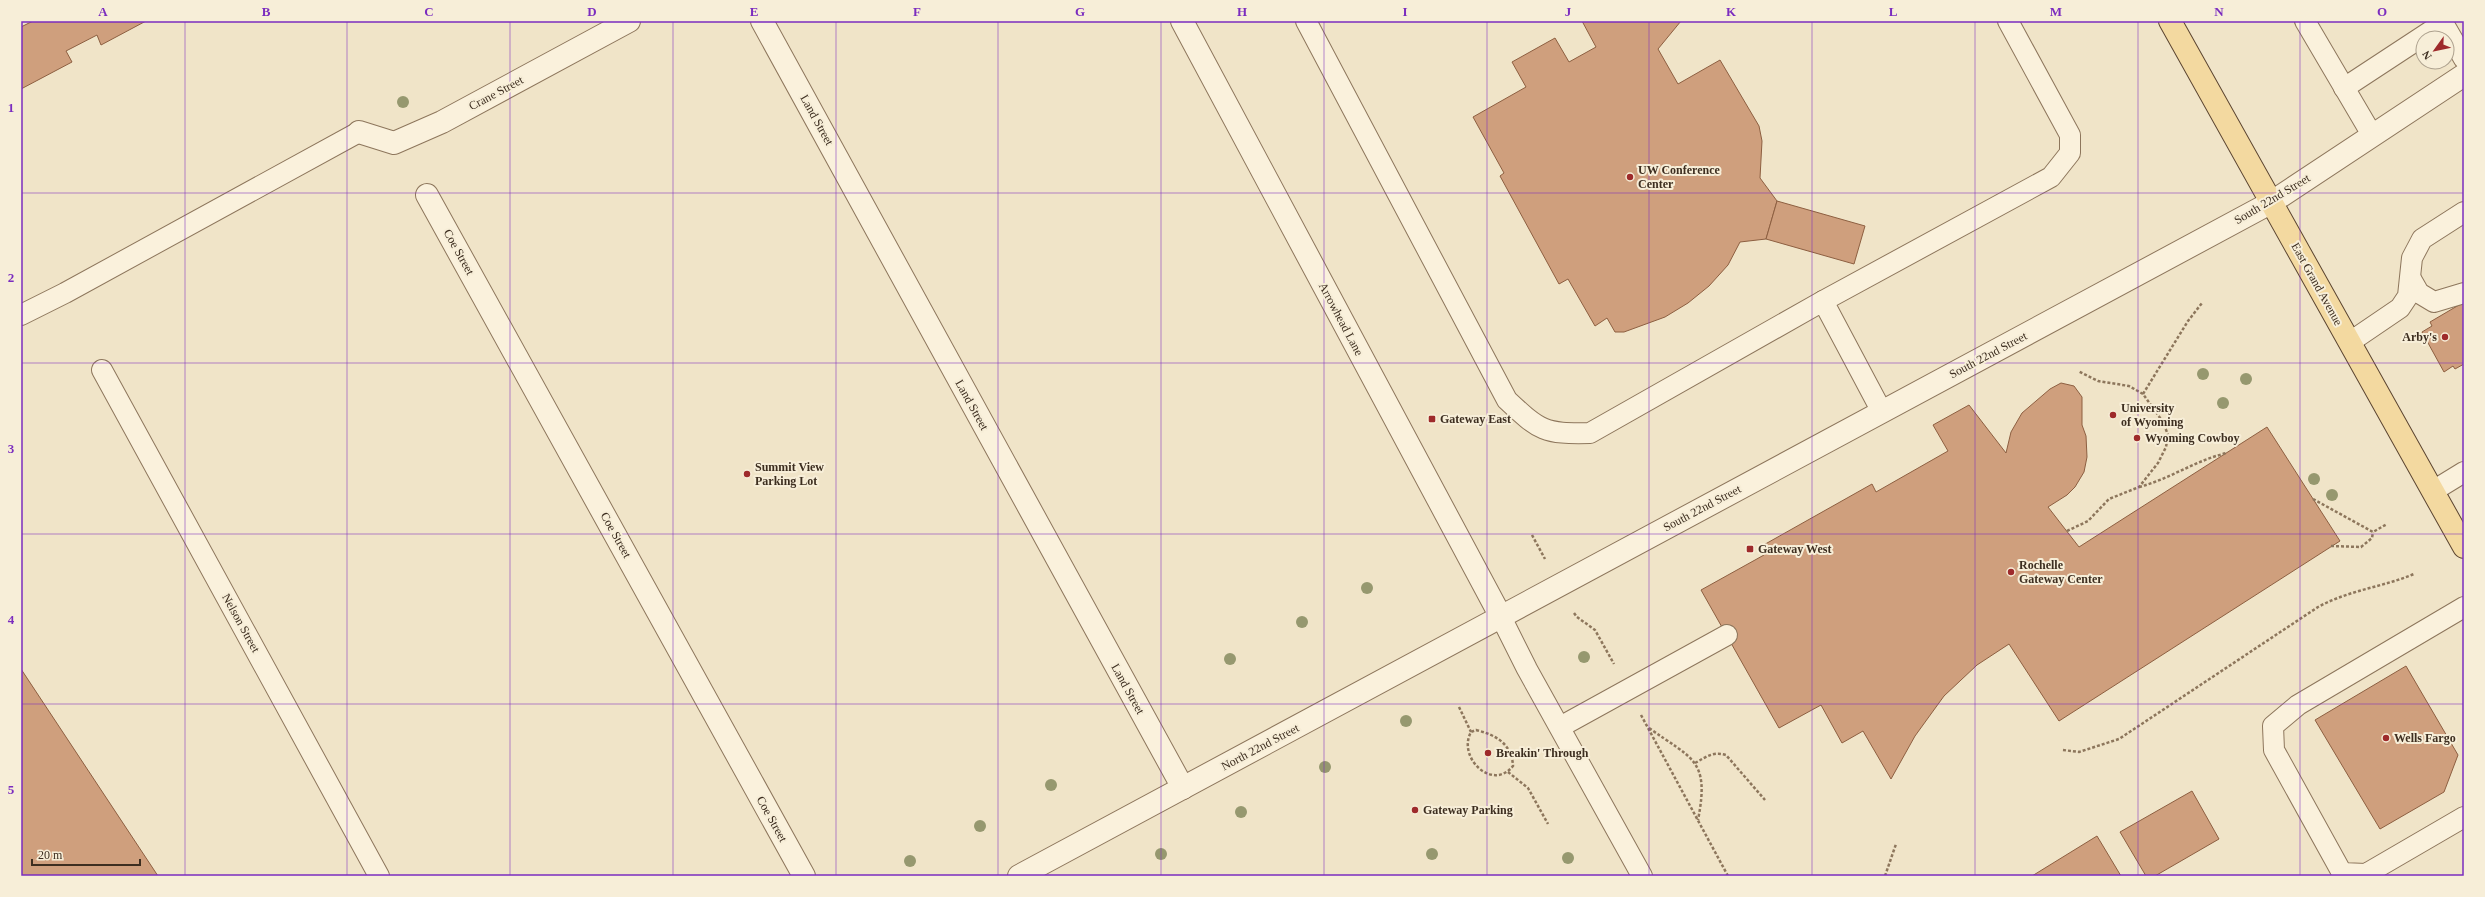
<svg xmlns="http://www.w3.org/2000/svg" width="2485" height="897" viewBox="0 0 2485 897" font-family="Georgia,serif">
	<rect width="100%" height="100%" fill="#f0e4c8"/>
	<!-- building -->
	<g fill="#cf9f7d" stroke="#8d5f41">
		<polygon points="33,21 146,21 101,45 97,35 66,51 72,62 21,89 21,27"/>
		<polygon points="1582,21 1681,21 1658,49 1678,84 1720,60 1759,126 1762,141 1760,178 1777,201 1766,239 1740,242 1728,265 1709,286 1688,303 1665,317 1624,332 1615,332 1607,318 1595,326 1568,279 1559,284 1500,176 1504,173 1473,117 1526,87 1512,62 1555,38 1569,62 1596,47"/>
		<polygon points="1777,201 1865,226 1854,264 1766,239"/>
		<polygon points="2464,302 2464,364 2455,369 2453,366 2444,372 2422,332 2432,326 2430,322"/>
		<polygon points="2061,383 2074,386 2082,397 2082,425 2086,436 2087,457 2084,472 2075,487 2067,495 2048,507 2079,547 2267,427 2340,541 2059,721 2009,644 1977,665 1944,696 1915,736 1891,779 1863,731 1842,743 1821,705 1779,728 1701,590 1764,555 1760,547 1872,484 1876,492 1948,451 1933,425 1969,405 2006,453 2011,432 2022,413 2050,389"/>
		<polygon points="2406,666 2458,755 2444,792 2380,829 2315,720"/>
		<polygon points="21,669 158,876 21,876"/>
		<polygon points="2192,791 2219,839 2155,876 2146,876 2120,832"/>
		<polygon points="2097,836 2121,876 2032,876"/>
	</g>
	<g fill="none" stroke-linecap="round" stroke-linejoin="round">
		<defs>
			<g id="service">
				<path d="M1306 21 1507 400C1540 431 1544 434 1590 433L1823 301 2051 177 2070 153V135L2008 21"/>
				<polyline points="2305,21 2372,135"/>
				<polyline points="2442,21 2464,59"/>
				<polyline points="2344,88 2443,23"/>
				<polyline points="2411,279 2419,293 2434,302 2464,293"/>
				<polyline points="1823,301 1882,412"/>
				<polyline points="21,315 65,293 359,132"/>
				<polyline points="2350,342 2400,308 2408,296 2412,258 2422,239 2464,212"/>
				<polyline points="102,370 379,876"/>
				<polyline points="2433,491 2464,472"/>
				<polyline points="2464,607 2298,705 2273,726 2274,750 2342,873 2366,874 2464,817"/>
				<polyline points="1501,617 1527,669 1642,876"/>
				<polyline points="1560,727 1727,635"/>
			</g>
			<g id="minor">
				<polyline points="762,21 1183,788"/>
				<polyline points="1182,21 1501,617"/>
				<polyline points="359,132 394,143 442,122 629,21"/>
				<polyline points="427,195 804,876"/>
			</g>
			<polyline id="tertiary" points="1019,876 2272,202 2464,75"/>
			<polyline id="primary" points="2170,21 2464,547"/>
		</defs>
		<!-- service casing -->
		<use href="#service" stroke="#8d765c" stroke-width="22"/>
		<!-- minor casing -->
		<use href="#minor" stroke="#8d765c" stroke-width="24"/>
		<!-- tertiary casing -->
		<use href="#tertiary" stroke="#8d765c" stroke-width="24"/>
		<!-- primary casing -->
		<use href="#primary" stroke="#5b4430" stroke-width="24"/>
		<!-- path -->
		<g stroke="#8d765c" stroke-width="2.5" stroke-dasharray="3 2" stroke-linecap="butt">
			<polyline points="2143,394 2188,321 2202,303"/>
			<path d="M2139 487C2170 479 2196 460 2227 453"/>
			<polyline points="2313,499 2373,532 2387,524"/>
			<polyline points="2067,531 2088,521 2109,499 2139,487 2158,463 2166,447 2168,435 2163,422 2143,394 2129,386 2098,381 2078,371"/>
			<polyline points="1532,535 1545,559"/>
			<polyline points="2331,546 2361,547 2372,538 2373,532"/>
			<polyline points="1574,613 1577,617 1595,630 1614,664"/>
			<polyline points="1459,707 1471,732"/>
			<polyline points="1641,715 1728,876"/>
			<path d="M1649 728C1692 759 1710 759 1698 820"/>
			<path d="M1476 730C1496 735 1512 744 1513 766 1492 792 1457 757 1471 732Z"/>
			<path d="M2063 750 2079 752 2119 739 2318 607C2349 590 2383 587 2414 574"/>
			<path d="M1695 763C1706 757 1713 751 1726 755L1765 800"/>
			<polyline points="1508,772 1528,788 1548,824"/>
			<polyline points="1885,876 1896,844"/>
		</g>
		<!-- service -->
		<use href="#service" stroke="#faf1dc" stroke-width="20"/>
		<!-- minor -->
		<use href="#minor" stroke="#faf1dc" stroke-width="22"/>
		<!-- tertiary -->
		<use href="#tertiary" stroke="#faf1dc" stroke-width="22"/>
		<!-- primary -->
		<use href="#primary" stroke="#f3d9a0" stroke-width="22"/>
	</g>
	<!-- trees -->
	<g fill="#96986f">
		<circle cx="403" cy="102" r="6"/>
		<circle cx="2203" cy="374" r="6"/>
		<circle cx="2246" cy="379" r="6"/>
		<circle cx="2223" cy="403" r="6"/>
		<circle cx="2314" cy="479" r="6"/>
		<circle cx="2332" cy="495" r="6"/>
		<circle cx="1367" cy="588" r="6"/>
		<circle cx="1302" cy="622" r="6"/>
		<circle cx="1584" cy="657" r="6"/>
		<circle cx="1230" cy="659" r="6"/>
		<circle cx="1406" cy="721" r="6"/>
		<circle cx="1325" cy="767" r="6"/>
		<circle cx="1051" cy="785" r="6"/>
		<circle cx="1241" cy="812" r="6"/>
		<circle cx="980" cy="826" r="6"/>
		<circle cx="1161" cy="854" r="6"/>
		<circle cx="1432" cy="854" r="6"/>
		<circle cx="1568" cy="858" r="6"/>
		<circle cx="910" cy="861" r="6"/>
	</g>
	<!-- grid -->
	<path fill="none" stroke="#7b2cbf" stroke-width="1" stroke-opacity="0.55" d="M185 21V876M347 21V876M510 21V876M673 21V876M836 21V876M998 21V876M1161 21V876M1324 21V876M1487 21V876M1649 21V876M1812 21V876M1975 21V876M2138 21V876M2300 21V876M21 193H2464M21 363H2464M21 534H2464M21 704H2464"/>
	<!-- markers -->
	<g fill="#9e2a2b" stroke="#f7eed8" stroke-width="1.5">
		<circle cx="1630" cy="177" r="4"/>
		<circle cx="2445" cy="337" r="4"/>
		<circle cx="2113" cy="415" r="4"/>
		<rect x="1428" y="415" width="8" height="8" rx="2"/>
		<circle cx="2137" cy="438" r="4"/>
		<circle cx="747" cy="474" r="4"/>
		<rect x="1746" y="545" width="8" height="8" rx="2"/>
		<circle cx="2011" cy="572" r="4"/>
		<circle cx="2386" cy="738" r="4"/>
		<circle cx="1488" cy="753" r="4"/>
		<circle cx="1415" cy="810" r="4"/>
	</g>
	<g text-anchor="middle" stroke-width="4" stroke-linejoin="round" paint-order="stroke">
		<!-- street labels -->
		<g font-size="12" fill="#3d2e20" stroke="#f7eed8">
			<text transform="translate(496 93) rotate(-28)" y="4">Crane Street</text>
			<text transform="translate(817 120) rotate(61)" y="4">Land Street</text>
			<text transform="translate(2272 199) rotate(-31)" y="4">South 22nd Street</text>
			<text transform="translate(459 252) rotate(61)" y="4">Coe Street</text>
			<text transform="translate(2317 284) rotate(61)" y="4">East Grand Avenue</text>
			<text transform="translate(1341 319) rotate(62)" y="4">Arrowhead Lane</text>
			<text transform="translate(1988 355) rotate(-28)" y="4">South 22nd Street</text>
			<text transform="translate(972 405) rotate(61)" y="4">Land Street</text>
			<text transform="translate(1702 508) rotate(-28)" y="4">South 22nd Street</text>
			<text transform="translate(616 535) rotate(61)" y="4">Coe Street</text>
			<text transform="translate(241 623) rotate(61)" y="4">Nelson Street</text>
			<text transform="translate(1128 689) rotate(61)" y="4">Land Street</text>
			<text transform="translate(1260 747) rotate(-28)" y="4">North 22nd Street</text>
			<text transform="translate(772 819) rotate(61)" y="4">Coe Street</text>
		</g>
		<!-- poi labels -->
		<g font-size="12" font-weight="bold" fill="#3d2e20" stroke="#f7eed8" text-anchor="start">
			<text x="1638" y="174">UW Conference<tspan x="1638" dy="14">Center</tspan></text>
			<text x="2437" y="341" text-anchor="end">Arby's</text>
			<text x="2121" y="412">University<tspan x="2121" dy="14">of Wyoming</tspan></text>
			<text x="1440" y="423">Gateway East</text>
			<text x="2145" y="442">Wyoming Cowboy</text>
			<text x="755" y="471">Summit View<tspan x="755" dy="14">Parking Lot</tspan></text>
			<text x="1758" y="553">Gateway West</text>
			<text x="2019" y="569">Rochelle<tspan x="2019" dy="14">Gateway Center</tspan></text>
			<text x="2394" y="742">Wells Fargo</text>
			<text x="1496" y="757">Breakin' Through</text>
			<text x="1423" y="814">Gateway Parking</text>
		</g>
	</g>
	<!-- border -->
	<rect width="2485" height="897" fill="none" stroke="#f7eed8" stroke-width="44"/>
	<!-- north arrow -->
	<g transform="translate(2435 50) rotate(237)"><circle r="19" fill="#f7eed8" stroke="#ada18e"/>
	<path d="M0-3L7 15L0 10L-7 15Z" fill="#9e2a2b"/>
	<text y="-6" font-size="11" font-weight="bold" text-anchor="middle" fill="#3d2e20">N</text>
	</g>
	<!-- scale -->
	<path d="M32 859v6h108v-6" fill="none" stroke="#3d2e20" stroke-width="2"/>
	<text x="38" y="859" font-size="12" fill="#3d2e20" stroke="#f7eed8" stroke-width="3" paint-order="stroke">20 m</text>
	<rect x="22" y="22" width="2441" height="853" fill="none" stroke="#7b2cbf" stroke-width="1.5"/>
	<g font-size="13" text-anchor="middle" font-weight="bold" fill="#7b2cbf">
		<text x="103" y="16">A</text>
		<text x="266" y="16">B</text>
		<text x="429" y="16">C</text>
		<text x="592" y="16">D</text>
		<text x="754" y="16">E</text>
		<text x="917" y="16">F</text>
		<text x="1080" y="16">G</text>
		<text x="1242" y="16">H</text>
		<text x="1405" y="16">I</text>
		<text x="1568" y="16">J</text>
		<text x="1731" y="16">K</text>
		<text x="1893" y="16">L</text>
		<text x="2056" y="16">M</text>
		<text x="2219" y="16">N</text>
		<text x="2382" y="16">O</text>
		<text x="11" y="112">1</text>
		<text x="11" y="282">2</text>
		<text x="11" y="453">3</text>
		<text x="11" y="624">4</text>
		<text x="11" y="794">5</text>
	</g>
</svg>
